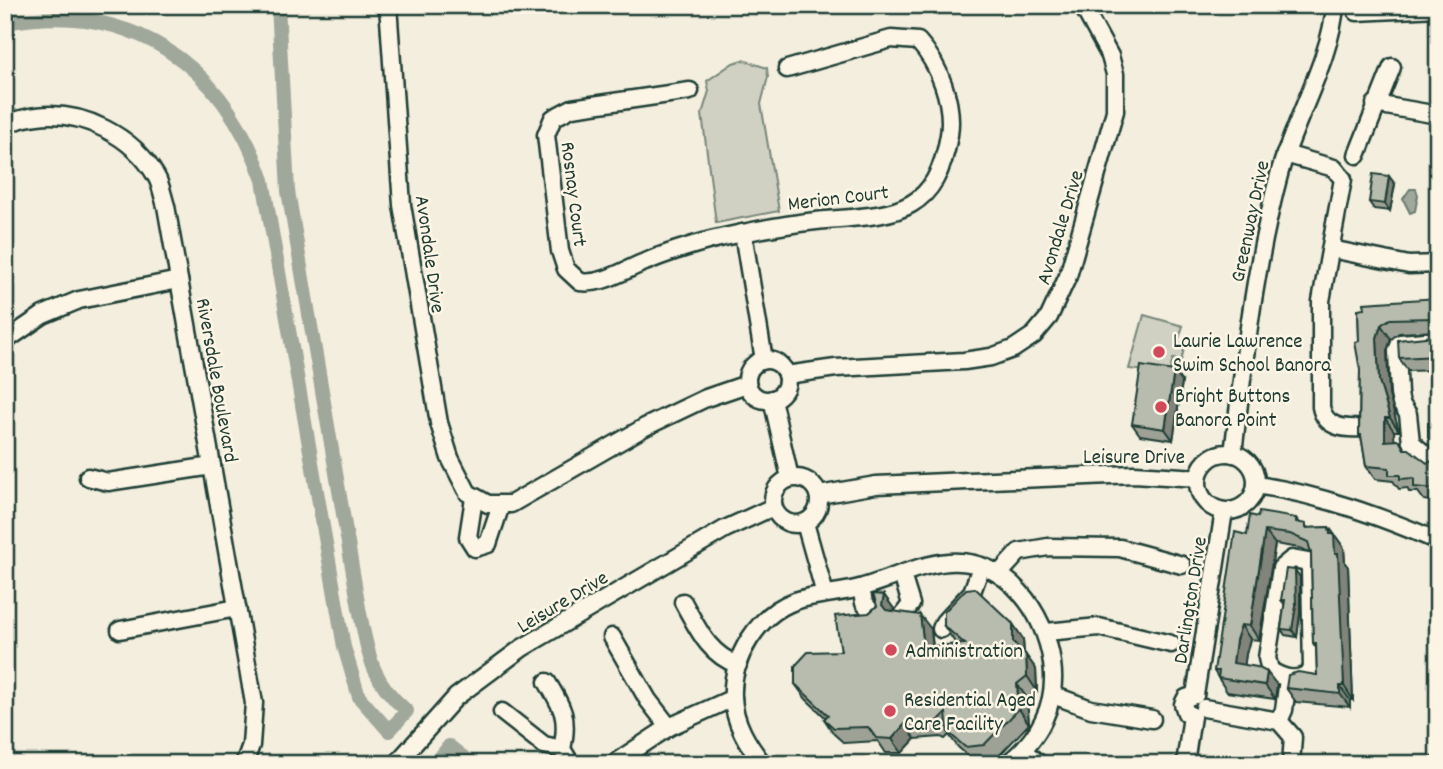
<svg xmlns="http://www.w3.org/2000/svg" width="1443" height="769" viewBox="0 0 1443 769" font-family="Dekko,sans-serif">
	<rect width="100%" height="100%" fill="#f3eede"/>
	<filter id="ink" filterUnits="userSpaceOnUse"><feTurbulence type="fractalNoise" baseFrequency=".0143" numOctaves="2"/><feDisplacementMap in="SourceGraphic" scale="14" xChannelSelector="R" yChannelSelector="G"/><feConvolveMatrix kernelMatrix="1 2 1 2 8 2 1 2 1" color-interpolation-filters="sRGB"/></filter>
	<g filter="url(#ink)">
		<!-- green -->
		<g fill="#d0d1c2" stroke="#78877b" stroke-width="2">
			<polygon points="743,60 767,68 768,77 761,104 779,211 716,223 702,114 709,91 707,81 733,63"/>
			<polygon points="1144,315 1183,326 1178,342 1185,345 1181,361 1173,359 1169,374 1129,369"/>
		</g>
		<!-- water -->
		<polygon fill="#a0a89b" stroke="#6c7d72" stroke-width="2" points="1410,189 1416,189 1418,195 1415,211 1410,213 1403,199"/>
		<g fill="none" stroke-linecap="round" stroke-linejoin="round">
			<!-- canal -->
			<g stroke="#a0a89b" stroke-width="14">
				<path d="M5 23C131 0 222 63 263 180L344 647 359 697 389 731 407 711C370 680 368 653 359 608L288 191 278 5"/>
				<polyline points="435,764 449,746 472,764"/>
			</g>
			<defs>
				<g id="minor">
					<polyline points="388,5 402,205 439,423 450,458 468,493 488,504 511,504 645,427 706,398 747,384"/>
					<polyline points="1357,12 1438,8"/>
					<path d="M690 91 572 108 553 118 546 135 560 251 566 269 580 282C603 285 624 270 645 262 666 253 689 246 711 240 745 232 780 225 816 221 887 214 935 221 949 135 954 103 939 64 918 41L891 39 787 69"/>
					<polyline points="1375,104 1438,115"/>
					<path d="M5 124C15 121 26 117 37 116 82 110 133 136 156 176 161 184 163 197 166 206L254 703 251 745 244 764"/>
					<path d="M1285 154 1334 168 1343 179 1321 301V407C1325 427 1343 429 1361 428"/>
					<polyline points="1357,155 1392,67"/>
					<polyline points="743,233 764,360"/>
					<polyline points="1331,249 1409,265 1438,264"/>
					<polyline points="1438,340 1400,343 1397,351 1399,394 1401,404 1408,414 1411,442 1438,466"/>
					<polyline points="5,341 43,315 79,300 179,280"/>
					<circle cx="767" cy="380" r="20"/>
					<polyline points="786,375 836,368 964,361 991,357 1013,349 1034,335 1049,317 1068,276 1115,111 1115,74 1110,56 1082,5"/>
					<polyline points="772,399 790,478"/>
					<circle cx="1227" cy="482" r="29"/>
					<path d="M1233 454C1244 360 1255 263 1280 171 1295 119 1332 56 1335 5"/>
					<polyline points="88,477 108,482 212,466"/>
					<circle cx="796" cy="501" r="23"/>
					<path d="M1256 485C1319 494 1379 516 1438 541"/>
					<polyline points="819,495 876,485 1134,474 1198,478"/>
					<polyline points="474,498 468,537 475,548 488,544 501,505"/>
					<polyline points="805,523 825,594"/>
					<path d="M1292 559 1308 562 1310 569 1312 670C1300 683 1283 679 1270 670L1267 658 1281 568Z"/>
					<polyline points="999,574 1019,552 1048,547 1120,548 1182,565"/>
					<polyline points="861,588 864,603 877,618"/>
					<path d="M683 602C698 629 708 654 738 665"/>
					<polyline points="902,616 911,604 902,575"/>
					<polyline points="941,629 944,622 972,592 981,567"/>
					<polyline points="120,630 237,608"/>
					<polyline points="1046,632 1099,627 1171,644"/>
					<polyline points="612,637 648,700 669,727"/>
					<path d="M547 682C563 708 569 718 562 749L571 764"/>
					<polyline points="1053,695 1091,709 1152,719"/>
					<polyline points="1195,695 1224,511"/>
					<polyline points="1204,708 1279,721 1293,737 1291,764"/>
					<polyline points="502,712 544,745 562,749"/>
					<polyline points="1192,716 1186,713 1183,704 1186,698 1195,695"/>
					<polyline points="1279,721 1284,710 1288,679"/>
					<polyline points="1023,751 1040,764"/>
					<polyline points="396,764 456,697 522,648 725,529 773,507"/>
					<polyline points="613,764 669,727 733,698"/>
					<path d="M763 764C748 745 734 723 733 697 731 658 758 614 795 601 817 593 841 594 863 587 891 579 920 564 949 562 1007 558 1045 612 1052 663 1058 704 1039 739 1007 764"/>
					<polyline points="1185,764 1192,716"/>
				</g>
			</defs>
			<!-- minor casing -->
			<use href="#minor" stroke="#1f3d34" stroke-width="21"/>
			<!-- minor -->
			<use href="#minor" stroke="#fcf5e5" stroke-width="16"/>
		</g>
		<!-- wall -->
		<g fill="#9ea296" stroke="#1f3d34" stroke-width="2">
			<polygon points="1395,184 1390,211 1374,209 1369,202"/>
			<polygon points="1438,298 1438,370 1408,371 1399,358 1434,336 1436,331 1399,333 1391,339 1387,351 1389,395 1399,431 1394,431 1394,440 1399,440 1405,449 1427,463 1436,460 1438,456 1438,502 1424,500 1418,492 1409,492 1407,488 1399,489 1393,481 1375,479 1366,466 1362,441 1359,435 1360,370 1358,309"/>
			<polygon points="1182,382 1173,440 1140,435 1132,424"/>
			<polygon points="1296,518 1300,523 1309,528 1329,527 1344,548 1345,563 1348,567 1353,700 1350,700 1350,707 1296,702 1286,688 1317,675 1316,648 1313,643 1311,553 1299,548 1275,544 1259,640 1250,639 1246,654 1244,665 1277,685 1275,699 1227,692 1214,671 1247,535"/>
			<polygon points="1300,577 1300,613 1297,637 1285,635 1281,629 1285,605 1281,600"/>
			<polygon points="884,595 894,609 894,611 931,629 933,646 959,644 954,641 944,626 1013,624 1023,639 1024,653 1036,669 1037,691 1027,698 1029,724 995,760 975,762 958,747 949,735 945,739 941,737 915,739 902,753 886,753 878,741 844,743 834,734 824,719 826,718 806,699 795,684 841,651 869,613 877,606"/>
		</g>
		<!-- shaded-wall -->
		<g fill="#81847a" stroke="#1f3d34" stroke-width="2">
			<polygon points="1389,176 1395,184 1390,211 1385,204"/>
			<polygon points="1381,325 1391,339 1387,351 1389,395 1399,431 1390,418 1379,381 1377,338"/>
			<polygon points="1174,371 1182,382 1173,440 1165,429"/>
			<polygon points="1385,418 1394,431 1395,454 1385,441"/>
			<polygon points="1329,527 1344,548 1345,563 1348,567 1353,700 1344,686 1335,553 1330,534"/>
			<polygon points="1265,531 1275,544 1259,640 1250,626"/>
			<polygon points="1295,570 1300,577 1300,613 1297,637 1292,630"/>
			<polygon points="884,595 894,609 892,619 882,605"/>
			<polygon points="920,615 931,629 934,662 924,647"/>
			<polygon points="1013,624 1023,639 1024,656 1013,642"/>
			<polygon points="1241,625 1250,639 1246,654 1243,677 1233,663 1236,640"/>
			<polygon points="1026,655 1036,669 1037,691 1027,676"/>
			<polygon points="1267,672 1277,685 1275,699 1265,685"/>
			<polygon points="1017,684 1027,698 1029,724 1019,709"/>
			<polygon points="1340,686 1350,700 1350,707 1340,694"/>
			<polygon points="905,724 915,739 902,753 892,739"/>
		</g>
		<!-- building -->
		<g fill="#b8bcae" stroke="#1f3d34" stroke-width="2">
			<polygon points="1373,174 1389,176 1385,204 1369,202"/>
			<polygon points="1438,298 1438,324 1434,318 1390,319 1381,325 1377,338 1379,381 1390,418 1385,418 1385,441 1399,440 1404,449 1409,449 1427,463 1436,460 1438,456 1437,495 1437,489 1414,487 1414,478 1400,479 1400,475 1389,475 1389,468 1366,466 1361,435 1359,435 1360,370 1355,342 1359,341 1358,309 1365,308 1364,303"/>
			<polygon points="1438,329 1438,356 1399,358 1398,340 1434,336"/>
			<polygon points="1141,366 1174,371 1165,429 1132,424"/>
			<polygon points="1428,423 1438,423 1438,450 1436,445 1428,438"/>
			<polygon points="1259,512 1296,518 1296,522 1306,524 1306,528 1329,527 1330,534 1334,534 1335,553 1338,553 1344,686 1340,686 1340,694 1286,688 1288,675 1298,672 1317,675 1316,643 1313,643 1311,553 1308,542 1290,534 1265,531 1250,626 1241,625 1236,640 1233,663 1257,667 1267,672 1265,685 1218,678 1219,671 1214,671 1235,532 1247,535 1250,515 1258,517"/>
			<polygon points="1286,569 1295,570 1296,606 1292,630 1281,629 1285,600 1281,600"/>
			<polygon points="975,588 1013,624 1013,642 1026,655 1027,676 1017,684 1019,709 984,745 965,747 948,732 946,713 934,725 931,722 905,724 892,739 876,738 868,727 834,728 824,719 828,715 795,684 795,666 808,652 841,651 835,616 869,613 877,606 873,594 884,595 882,605 886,610 920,615 924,647 965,644 944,626 944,612 966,589"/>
			<polygon points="1438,756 1438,764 1377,764 1376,761"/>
		</g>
	</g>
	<!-- markers -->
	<g fill="#d1495b" stroke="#fcf5e5" stroke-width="2.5">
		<circle cx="1159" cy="352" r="7"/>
		<circle cx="1161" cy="407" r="7"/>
		<circle cx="891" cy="650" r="7"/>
		<circle cx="890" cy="711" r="7"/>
	</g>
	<g text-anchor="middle" stroke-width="5" stroke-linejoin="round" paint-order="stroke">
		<!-- street labels -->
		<g font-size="21" fill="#1f3d34" stroke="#fcf5e5">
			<text transform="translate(575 194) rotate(83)" y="7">Rosnay Court</text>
			<text transform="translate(838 197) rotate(-7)" y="7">Merion Court</text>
			<text transform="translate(1249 221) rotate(-78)" y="7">Greenway Drive</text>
			<text transform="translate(1059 227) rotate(-73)" y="7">Avondale Drive</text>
			<text transform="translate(431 254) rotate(82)" y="7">Avondale Drive</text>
			<text transform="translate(218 380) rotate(80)" y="7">Riversdale Boulevard</text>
			<text x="1134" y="463">Leisure Drive</text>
			<text transform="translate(1189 600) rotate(-81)" y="7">Darlington Drive</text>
			<text transform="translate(562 601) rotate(-31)" y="7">Leisure Drive</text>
		</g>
		<!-- poi labels -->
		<g font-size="21" fill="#1f3d34" stroke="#fcf5e5" text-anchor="start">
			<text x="1173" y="347">Laurie Lawrence<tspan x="1173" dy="24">Swim School Banora</tspan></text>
			<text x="1175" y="402">Bright Buttons<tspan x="1175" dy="24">Banora Point</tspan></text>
			<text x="905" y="657">Administration</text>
			<text x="904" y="706">Residential Aged<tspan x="904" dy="24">Care Facility</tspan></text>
		</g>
	</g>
	<!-- margin -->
	<rect width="1443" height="769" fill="none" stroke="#fcf5e5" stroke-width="28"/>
	<rect x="14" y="14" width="1415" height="741" fill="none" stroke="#1f3d34" stroke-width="2.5" filter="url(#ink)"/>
</svg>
